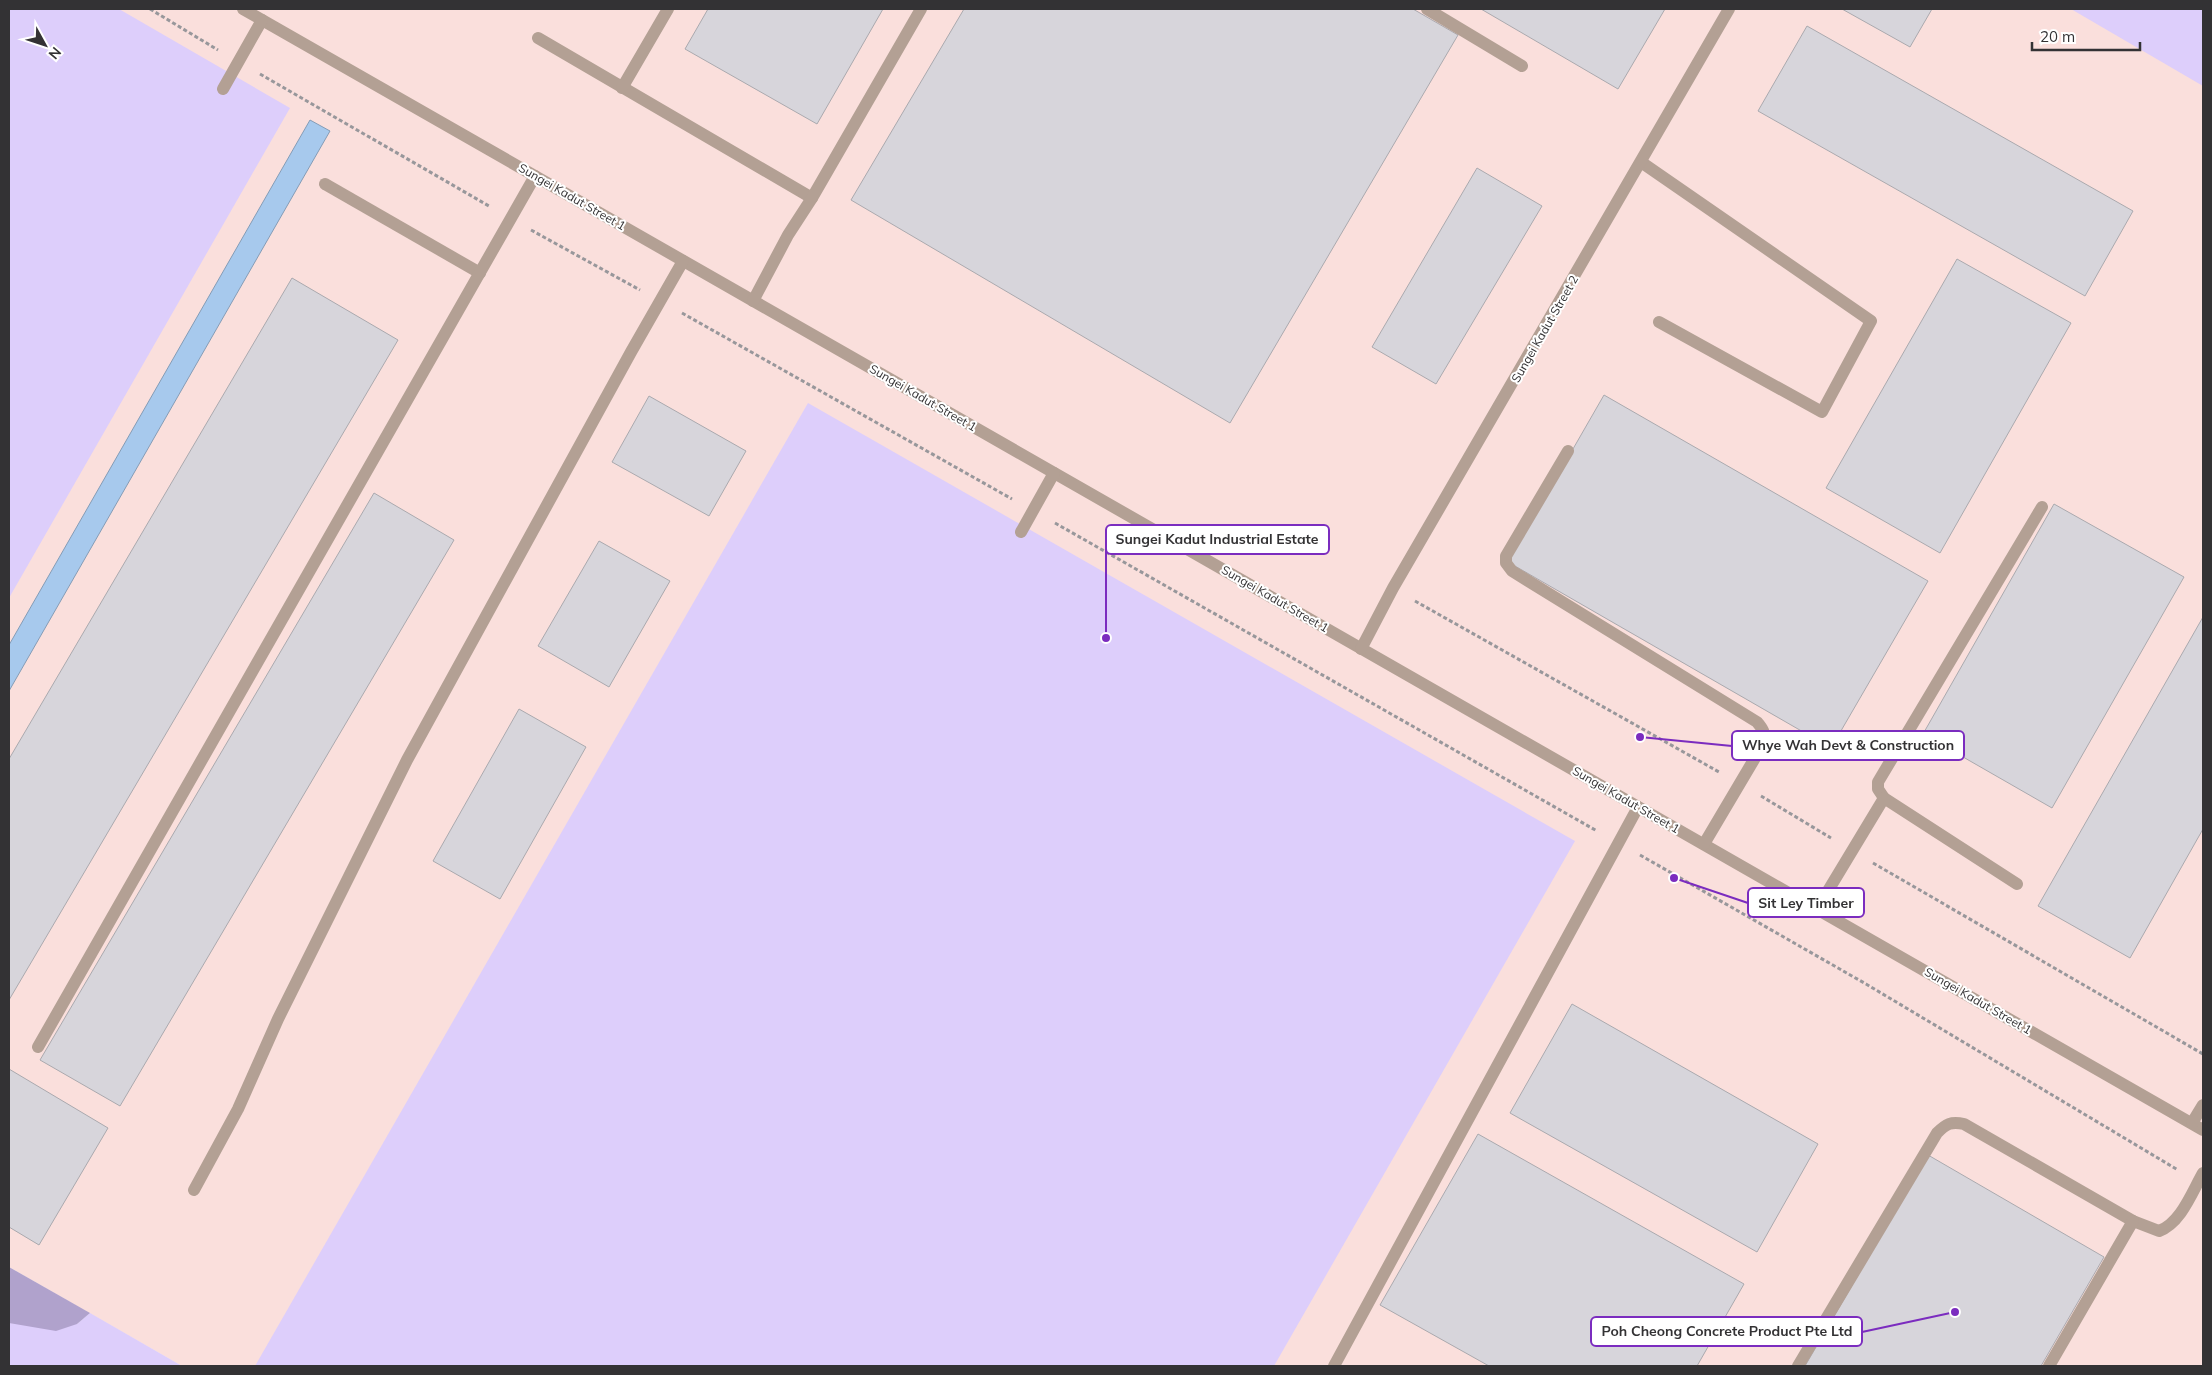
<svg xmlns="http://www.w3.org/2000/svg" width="2212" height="1375" viewBox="0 0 2212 1375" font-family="Mulish,sans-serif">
	<rect width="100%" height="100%" fill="#f1eff5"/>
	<!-- industrial -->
	<polygon fill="#fadfdc" points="9,9 2203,9 2203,1366 182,1366 9,1267"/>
	<!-- green -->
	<g fill="#ddcefb">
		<polygon points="9,9 119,9 290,108 9,598"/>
		<polygon points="2071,9 2203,9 2203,86"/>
		<polygon points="808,403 1575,841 1274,1366 255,1366"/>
		<polygon points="90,1313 182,1366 9,1366 9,1323 77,1324"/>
	</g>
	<!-- forest -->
	<polygon fill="#b0a2cc" points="9,1267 90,1313 77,1324 56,1331 9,1323"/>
	<!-- water -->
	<polygon fill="#a7c9ed" stroke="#849cb6" points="310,120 330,131 9,691 9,645"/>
	<!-- building -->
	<g fill="#d7d5db" stroke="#aaa9ae">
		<polygon points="708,9 883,9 817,124 685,49"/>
		<polygon points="964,9 1413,9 1458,35 1230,423 851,200"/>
		<polygon points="1481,9 1665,9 1618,89"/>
		<polygon points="1842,9 1932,9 1910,47"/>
		<polygon points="1807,26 2133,211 2085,296 1758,111"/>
		<polygon points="1477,168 1542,206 1436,384 1372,347"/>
		<polygon points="1957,259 2071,323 1940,553 1826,488"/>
		<polygon points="292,278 398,340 9,1000 9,759"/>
		<polygon points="1604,395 1928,581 1831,748 1508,562"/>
		<polygon points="649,396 746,451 709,516 612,462"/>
		<polygon points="374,493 454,540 120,1106 40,1060"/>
		<polygon points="2054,504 2184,577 2052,808 1923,734"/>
		<polygon points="599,541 670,581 609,687 538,646"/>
		<polygon points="2203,617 2203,829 2130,958 2038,906"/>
		<polygon points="519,709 586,747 500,899 433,861"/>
		<polygon points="1572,1004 1818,1144 1757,1252 1510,1113"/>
		<polygon points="9,1069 108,1128 39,1245 9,1227"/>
		<polygon points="1478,1134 1744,1284 1697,1366 1489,1366 1380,1305"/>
		<polygon points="1928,1155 2104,1257 2041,1366 1805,1366"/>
	</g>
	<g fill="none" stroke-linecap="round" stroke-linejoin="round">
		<!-- path -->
		<g stroke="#98979b" stroke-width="3" stroke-dasharray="4 2.5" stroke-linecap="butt">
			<polyline points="150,9 218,50"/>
			<polyline points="260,74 489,206"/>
			<polyline points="531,230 640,290"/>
			<polyline points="682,313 1012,499"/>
			<polyline points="1055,523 1597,831"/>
			<polyline points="1415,601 1719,772"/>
			<polyline points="1761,796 1831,838"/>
			<polyline points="1640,855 1866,984 2178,1170"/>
			<polyline points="1873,863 2203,1054"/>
		</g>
		<!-- minor -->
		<g stroke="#b3a094" stroke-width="12">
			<polyline points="243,9 2203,1130"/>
			<polyline points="1427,9 1522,66"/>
			<polyline points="538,38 812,198"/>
			<polyline points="622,88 668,9"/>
			<polyline points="223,89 262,20"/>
			<polyline points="1641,162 1871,321 1822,412 1659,322"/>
			<polyline points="325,184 480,273"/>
			<polyline points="753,301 788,235 812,198 921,9"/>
			<path d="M1568 451 1506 556V563L1512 571 1757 722C1763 729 1765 733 1765 741L1704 844"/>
			<polyline points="1021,532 1054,473"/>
			<polyline points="1361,649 1393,588 1729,9"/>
			<polyline points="2017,884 1884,798 1878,789 1878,782 2042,507"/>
			<polyline points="1817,909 1884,798"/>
			<polyline points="38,1047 535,176"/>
			<polyline points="2192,1123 2203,1105"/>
			<polyline points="194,1190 238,1109 278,1019 407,760 631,352 683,261"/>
			<polyline points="1334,1366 1638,807"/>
			<path d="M1798 1366 1937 1133C1946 1124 1951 1121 1964 1124L2133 1221 2159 1231C2181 1223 2192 1192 2203 1173"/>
			<polyline points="2049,1366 2133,1221"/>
		</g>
	</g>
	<g text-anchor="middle" stroke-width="4" stroke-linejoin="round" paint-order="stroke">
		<!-- street labels -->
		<g font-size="12" fill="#333234" stroke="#fff">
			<text transform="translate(572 197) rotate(30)" y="4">Sungei Kadut Street 1</text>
			<text transform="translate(1545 329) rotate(-60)" y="4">Sungei Kadut Street 2</text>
			<text transform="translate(923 398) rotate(30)" y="4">Sungei Kadut Street 1</text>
			<text transform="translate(1275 599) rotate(30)" y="4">Sungei Kadut Street 1</text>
			<text transform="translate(1626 800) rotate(30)" y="4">Sungei Kadut Street 1</text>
			<text transform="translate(1978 1001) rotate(30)" y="4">Sungei Kadut Street 1</text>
		</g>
	</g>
	<!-- callouts -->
	<path fill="none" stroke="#7b2cbf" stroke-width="2" d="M1106 638L1106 539M1640 737L1732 746M1674 878L1748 903M1955 1312L1862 1332"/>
	<g fill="#7b2cbf" stroke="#fff" stroke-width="2">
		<circle cx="1106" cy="638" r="5"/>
		<circle cx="1640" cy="737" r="5"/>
		<circle cx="1674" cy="878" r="5"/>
		<circle cx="1955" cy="1312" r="5"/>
	</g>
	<g fill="#fff" stroke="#7b2cbf" stroke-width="2">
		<rect x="1106" y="525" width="223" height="29" rx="5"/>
		<rect x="1732" y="731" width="232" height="29" rx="5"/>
		<rect x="1748" y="888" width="116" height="29" rx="5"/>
		<rect x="1591" y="1317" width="271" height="29" rx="5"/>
	</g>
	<g font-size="14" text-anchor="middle" font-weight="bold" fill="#333234">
		<text x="1217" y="544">Sungei Kadut Industrial Estate</text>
		<text x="1848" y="750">Whye Wah Devt &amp; Construction</text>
		<text x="1806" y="908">Sit Ley Timber</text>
		<text x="1727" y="1336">Poh Cheong Concrete Product Pte Ltd</text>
	</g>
	<!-- border -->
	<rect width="2212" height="1375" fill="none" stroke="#333234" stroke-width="20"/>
	<!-- north arrow -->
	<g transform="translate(45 45) rotate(130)" stroke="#ffffff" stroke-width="4" paint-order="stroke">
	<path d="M0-4L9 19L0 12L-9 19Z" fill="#333234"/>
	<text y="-8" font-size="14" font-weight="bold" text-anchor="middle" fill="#333234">N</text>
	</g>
	<!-- scale -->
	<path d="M2032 42v8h108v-8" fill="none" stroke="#333234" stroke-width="2.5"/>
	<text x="2040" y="42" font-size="15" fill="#333234" stroke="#ffffff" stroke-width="4" paint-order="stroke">20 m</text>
</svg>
